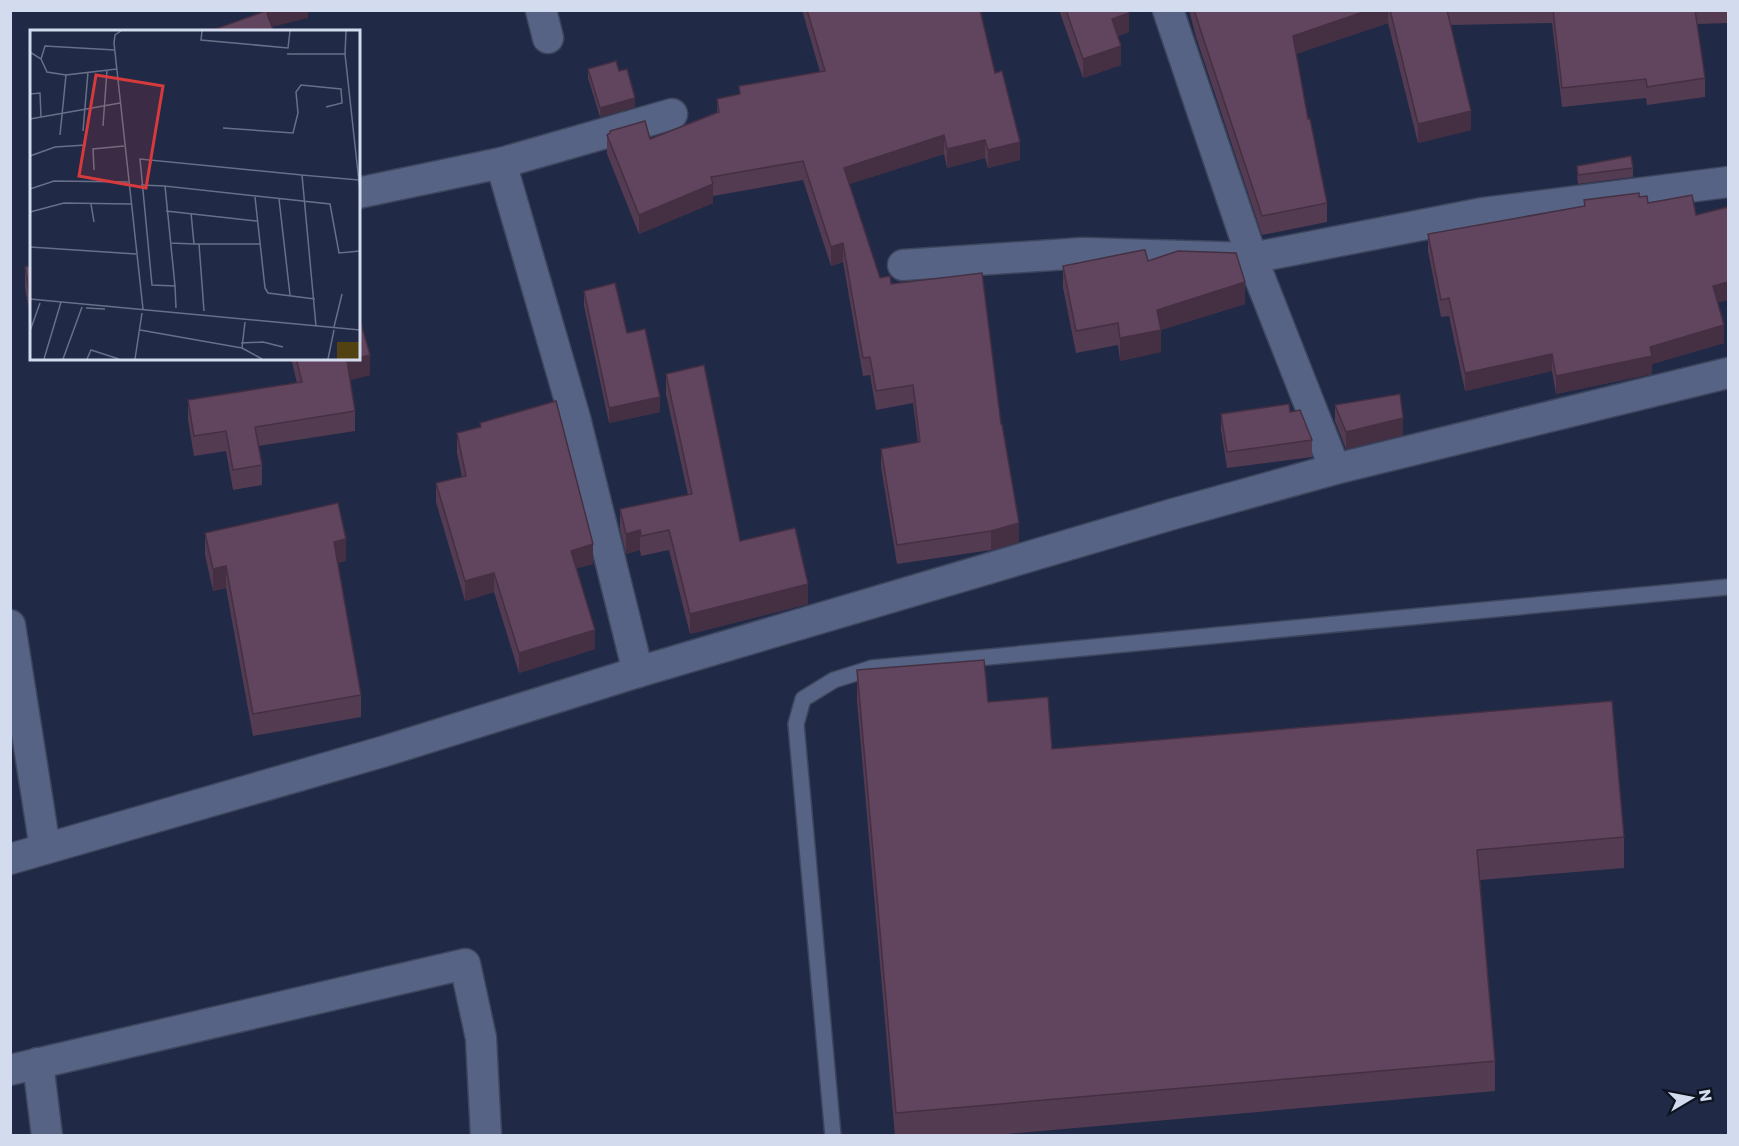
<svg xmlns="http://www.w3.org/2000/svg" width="1739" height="1146" viewBox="0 0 1739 1146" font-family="Poppins,sans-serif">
	<rect width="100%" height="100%" fill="#202946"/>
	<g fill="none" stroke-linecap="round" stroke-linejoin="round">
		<defs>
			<polyline id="lane" points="833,1136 796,724 803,699 834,680 872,668 1728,587"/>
			<g id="street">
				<polyline points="541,10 548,38"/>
				<polyline points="1168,10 1252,258 1335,469"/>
				<polyline points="501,163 672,114"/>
				<polyline points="358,193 501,163 575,418 638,672"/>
				<polyline points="903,265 1083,253 1252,258 1483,213 1728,182"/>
				<polyline points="10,625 45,848"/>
				<polyline points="10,859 385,751 638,672 1173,514 1335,469 1728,373"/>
				<polyline points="38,1063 47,1136"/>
				<polyline points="10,1070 465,964 481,1038 486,1136"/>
			</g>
		</defs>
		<!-- lane casing -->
		<use href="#lane" stroke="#3e465e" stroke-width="18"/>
		<!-- street casing -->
		<use href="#street" stroke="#3e465e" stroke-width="33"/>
		<!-- lane -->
		<use href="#lane" stroke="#576384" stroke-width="15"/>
		<!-- street -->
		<use href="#street" stroke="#576384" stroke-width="30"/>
	</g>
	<!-- wall -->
	<g fill="#533b52">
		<polygon points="802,10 980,10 995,73 1020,160 988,168 985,158 947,168 944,154 849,184 880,278 891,284 1001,424 1019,542 991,550 897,564 881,467 881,449 918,443 913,403 876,410 870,375 863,376 843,262 831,266 803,180 713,196 713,203 639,234 607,154 607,135 610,134 610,131 650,139 717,112 717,99 739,95 739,86 820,72"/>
		<polygon points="1059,10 1128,10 1129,32 1118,36 1121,65 1083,78"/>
		<polygon points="1189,10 1728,10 1728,23 1697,24 1705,78 1705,97 1647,105 1646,98 1562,107 1552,23 1451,25 1471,130 1418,143 1388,23 1296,54 1308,119 1327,203 1327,222 1262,235 1196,37"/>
		<polygon points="588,69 619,71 635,107 600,117 588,78"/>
		<polygon points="1577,166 1633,168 1633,177 1578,184 1577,174"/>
		<polygon points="1639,197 1648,203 1696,215 1718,303 1724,343 1652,364 1652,374 1556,394 1552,371 1465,391 1449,316 1441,317 1428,251 1428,234 1584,206 1584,200"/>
		<polygon points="1148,261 1245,304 1161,330 1161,352 1120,361 1118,345 1076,353 1063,288 1063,266"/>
		<polygon points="32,266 32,321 31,321 25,288 25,267"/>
		<polygon points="584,291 627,333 660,412 609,423 584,306"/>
		<polygon points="291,358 358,358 370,375 350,380 355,411 355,431 258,446 262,465 262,485 233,490 226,451 194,456 188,420 188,400 297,383"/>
		<polygon points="666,374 740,541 808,604 690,634 669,550 641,556 640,550 626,554 620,529 620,509 688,495 666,394"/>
		<polygon points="1335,405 1403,435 1346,449 1335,421"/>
		<polygon points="1221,414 1312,440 1312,457 1227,468 1221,430"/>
		<polygon points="480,423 593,564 577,568 595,649 519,673 494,592 465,601 436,502 436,483 462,477 457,453 457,433 480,427"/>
		<polygon points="205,533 346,561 337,563 361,695 361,717 253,736 226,588 213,591 205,555"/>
		<polygon points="857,670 988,702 1052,749 1624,837 1624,868 1480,880 1495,1061 1495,1091 985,1136 895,1136 857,701"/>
	</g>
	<!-- shaded-wall -->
	<g fill="#443042">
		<polygon points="267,10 308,10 308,18 267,28"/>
		<polygon points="1369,10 1388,10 1388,23 1293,55 1293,36"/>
		<polygon points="1129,13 1129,32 1112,38 1112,19"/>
		<polygon points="1121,46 1121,65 1083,78 1083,59"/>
		<polygon points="635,98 635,107 600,117 600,108"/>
		<polygon points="1471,111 1471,130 1418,143 1418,124"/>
		<polygon points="944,135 944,154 844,186 844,168"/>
		<polygon points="985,140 985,158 947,168 947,149"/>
		<polygon points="1020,142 1020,160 988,168 988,150"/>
		<polygon points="713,184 713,203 639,234 639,215"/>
		<polygon points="843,243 843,262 831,266 831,247"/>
		<polygon points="1245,282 1245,304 1161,330 1161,352 1120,361 1120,338 1157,310"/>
		<polygon points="1728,282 1728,300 1713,304 1713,286"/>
		<polygon points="1724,325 1724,343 1652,364 1652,374 1556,394 1556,376"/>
		<polygon points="1552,354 1552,371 1465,391 1465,373"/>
		<polygon points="370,355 370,375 347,381 347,361 358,358"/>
		<polygon points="660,397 660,412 609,423 609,408"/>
		<polygon points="1403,418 1403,435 1346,449 1346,432"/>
		<polygon points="1019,523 1019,542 991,550 991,531"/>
		<polygon points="640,530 640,550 626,554 626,534"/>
		<polygon points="346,539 346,561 334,564 334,542"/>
		<polygon points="593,544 593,564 571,570 571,551"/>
		<polygon points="226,566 226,588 213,591 213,569"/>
		<polygon points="494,573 494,592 465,601 465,581"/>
		<polygon points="808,584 808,604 690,634 690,614"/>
		<polygon points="595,630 595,649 519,673 519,653"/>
	</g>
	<!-- building -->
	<g fill="#61455f" stroke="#443042" stroke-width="1.5">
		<polygon points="807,10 980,10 995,73 1002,71 1020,142 988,150 985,140 947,149 944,135 844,168 880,278 890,276 891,284 982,273 1001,424 1002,424 1019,523 991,531 897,545 881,449 920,442 913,385 876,391 870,357 863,358 843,243 831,247 803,161 711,177 713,184 639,215 607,135 610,133 610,131 645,121 650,139 719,112 717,99 740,94 739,86 825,71"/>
		<polygon points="1066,10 1128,10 1129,13 1112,19 1121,46 1083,59"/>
		<polygon points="1194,10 1369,10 1293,36 1308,119 1310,119 1327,203 1262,216"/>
		<polygon points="1390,10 1447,10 1471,111 1418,124"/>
		<polygon points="1553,10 1695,10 1705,78 1647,87 1646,79 1562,88"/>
		<polygon points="266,11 274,32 207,32"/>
		<polygon points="616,61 619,71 627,69 635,98 600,108 588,69"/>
		<polygon points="1631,156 1633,168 1578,175 1577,166"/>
		<polygon points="1639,193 1639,197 1647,196 1648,203 1692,195 1696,215 1728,207 1728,282 1713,286 1724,325 1650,347 1652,356 1556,376 1552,354 1465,373 1449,298 1441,300 1428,234 1585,206 1584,200"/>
		<polygon points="1143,250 1145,250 1148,261 1178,251 1236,253 1245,282 1157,310 1161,330 1120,338 1118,323 1076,331 1063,266"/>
		<polygon points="32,266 32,300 31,300 25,267"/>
		<polygon points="615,283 627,333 645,329 660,397 609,408 584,291"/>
		<polygon points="358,313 370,355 358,358"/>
		<polygon points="296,358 355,358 347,361 355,411 255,427 262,465 233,470 226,431 194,436 188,400 302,382"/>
		<polygon points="704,365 740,541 795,528 808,584 690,614 669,530 641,536 640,530 626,534 620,509 692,494 666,374"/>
		<polygon points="1400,394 1403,418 1346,432 1335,405"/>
		<polygon points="556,401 593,544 571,551 595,630 519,653 494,573 465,581 436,483 466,476 457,433 481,427 480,423"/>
		<polygon points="1289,404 1290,412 1300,410 1312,440 1227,452 1221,414"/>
		<polygon points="338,503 346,539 334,542 361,695 253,714 226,566 213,569 205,533"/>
		<polygon points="984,660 988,702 1048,697 1052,749 1612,701 1624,837 1477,850 1495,1061 896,1113 857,670"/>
	</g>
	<!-- overview -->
	<g transform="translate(30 30)">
		<rect width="330" height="330" fill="#202946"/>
		<path d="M307 312H330V329H307Z" fill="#524212"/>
		<path fill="none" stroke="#687089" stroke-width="1.5" d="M91 1 85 5 84 13 113 279M172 1 171 10 258 18 260 1M0 22 11 29 17 42 36 45M257 24H315L316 1M315 24 330 161M11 29 15 16 85 20M0 64 10 63 11 87M0 89 90 73M73 96 77 40M193 98 263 103 268 83 266 62 271 55 311 59 312 73 296 77M53 101 58 42M30 105 36 45 87 39M0 126 25 117 56 115M64 140 63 119 94 116M272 145 110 129 122 255 145 256 135 156 300 174 309 223 330 221M111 155 135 156M0 159 24 151 99 152M225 167 235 258 238 263 285 269M249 169 260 265M61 174 64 192M136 181 227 191M0 182 34 173 101 174M161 183 164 214H230M140 213 164 214M169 214 174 281M0 217 106 224M145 256 146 278M0 269 330 300M56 278 75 279M215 292 212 318 232 329M286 296 272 145 329 150M304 297 312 264M110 300 212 318M0 301 10 273M211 313 233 312 253 317M14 329 31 272M33 329 52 277M57 329 61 320 89 329M105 329 112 283M298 329 304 300"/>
		<path fill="#d63a3c" fill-opacity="0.15" stroke="#d63a3c" stroke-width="3" d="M66 45 133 56 116 158 49 146Z"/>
		<rect width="330" height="330" fill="none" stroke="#d3dbee" stroke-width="3"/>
	</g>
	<!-- border -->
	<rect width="1739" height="1146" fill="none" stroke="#d3dbee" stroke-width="24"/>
	<!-- north arrow -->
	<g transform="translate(1691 1098) rotate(80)" stroke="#0e1320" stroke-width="4.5" paint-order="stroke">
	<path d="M0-4.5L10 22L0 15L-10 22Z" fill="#d3dbee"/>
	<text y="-9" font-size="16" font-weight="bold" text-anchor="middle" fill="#d3dbee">N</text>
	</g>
</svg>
